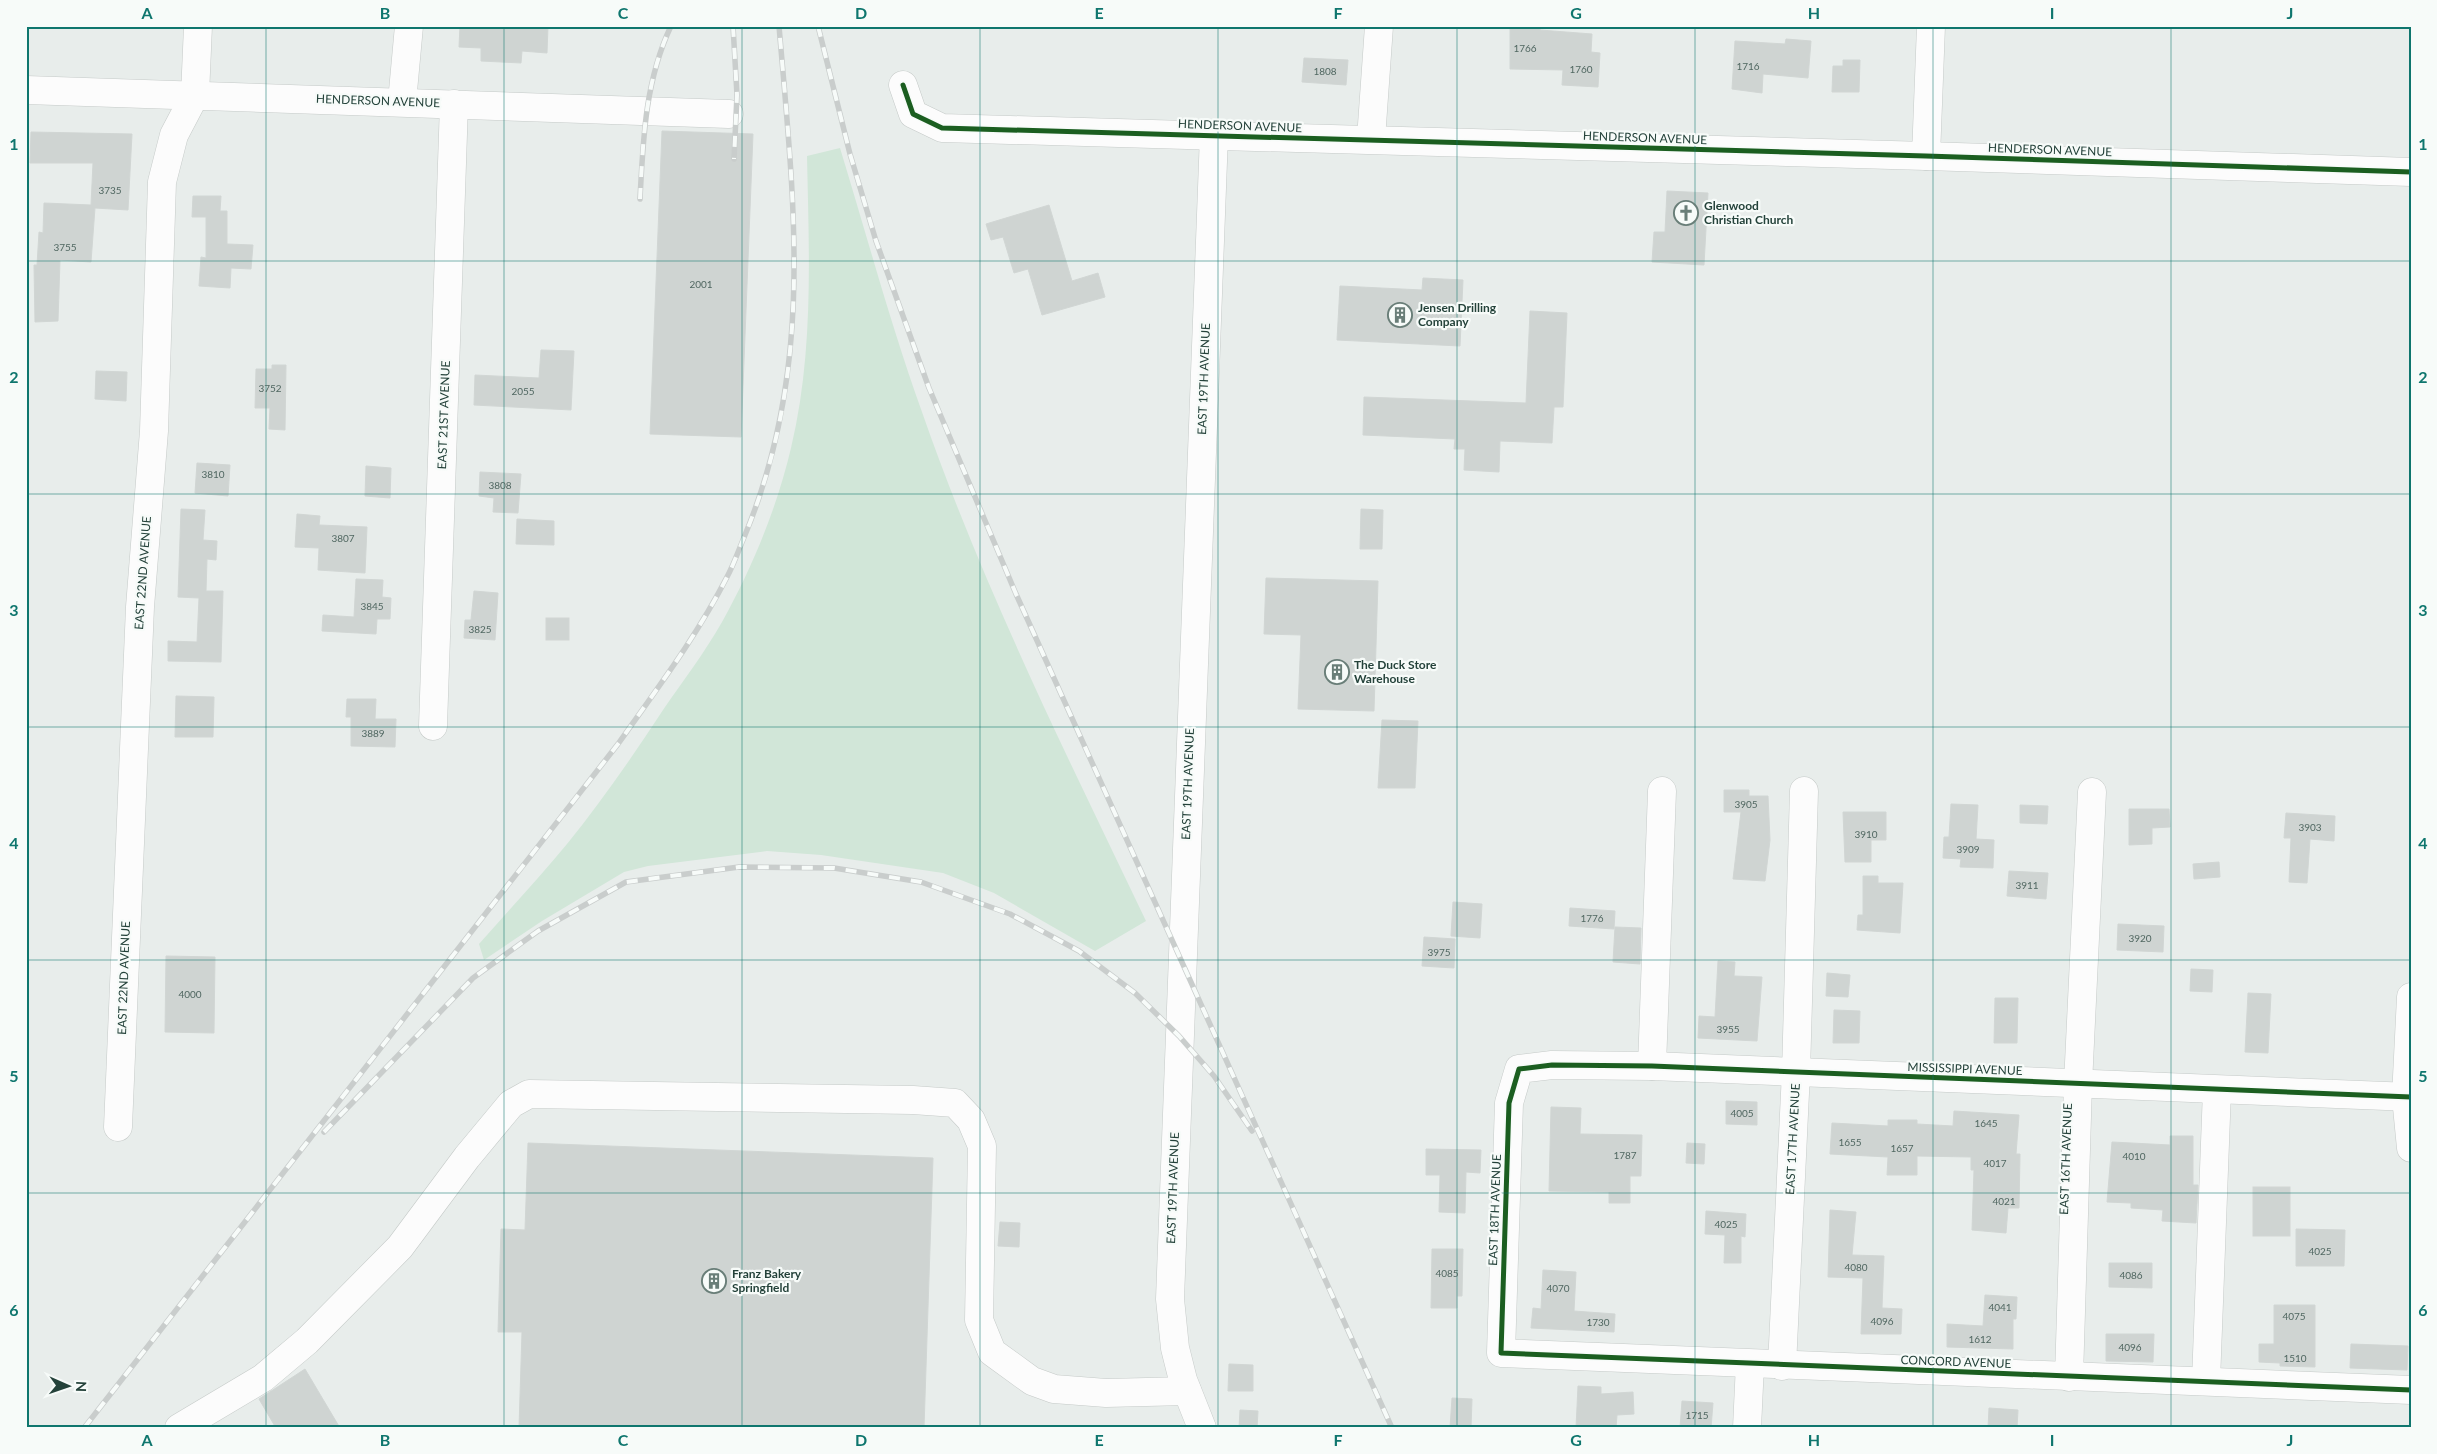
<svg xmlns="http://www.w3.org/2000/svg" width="2437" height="1454" viewBox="0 0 2437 1454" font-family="Lato,sans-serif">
	<rect width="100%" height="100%" fill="#e8edeb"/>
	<!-- green -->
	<path fill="#d1e6d8" d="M840 148C867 236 891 326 922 412 983 587 1066 754 1146 921L1095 951 994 893 943 873 821 855 767 851 648 866 624 872 542 921 484 960 479 944C508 911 539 878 567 844 601 802 633 756 663 710 683 681 705 652 722 622 752 568 777 508 791 448 814 352 809 254 807 156Z"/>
	<!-- building -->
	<g fill="#cfd4d2" stroke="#d1d6d4">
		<polygon points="460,26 548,26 547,53 522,51 521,63 481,61 481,48 459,47"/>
		<polygon points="1510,26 1540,26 1540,30 1592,34 1591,52 1600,53 1598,87 1562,85 1563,70 1510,69"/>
		<polygon points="1786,39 1811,41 1808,78 1763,74 1762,93 1732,89 1735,41 1785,44"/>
		<polygon points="1304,58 1348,60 1346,85 1302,82"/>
		<polygon points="1843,60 1860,60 1859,92 1832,92 1833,66 1843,66"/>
		<polygon points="662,131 753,134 741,437 650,434"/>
		<polygon points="31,132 132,134 128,210 95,208 91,262 60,260 58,321 35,322 34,265 37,265 39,232 43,233 44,203 91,205 93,163 30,163"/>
		<polygon points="1667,191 1708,193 1704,265 1652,262 1654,232 1665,232"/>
		<polygon points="193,196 221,196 220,211 227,211 227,244 253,245 251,269 231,268 230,288 199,286 201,257 206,258 206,217 192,217"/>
		<polygon points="1049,205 1072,281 1098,273 1105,297 1042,315 1028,269 1014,273 1003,237 991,240 986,224"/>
		<polygon points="1423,278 1463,280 1460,346 1337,340 1340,286 1422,290"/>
		<polygon points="1530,311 1567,313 1563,407 1554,407 1552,443 1500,441 1499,472 1464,470 1465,449 1454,449 1455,439 1363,435 1364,397 1526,403"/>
		<polygon points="541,350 574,351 571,410 474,405 475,375 539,378"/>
		<polygon points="272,365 286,365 285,430 269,429 270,408 255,408 256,369 272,369"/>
		<polygon points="96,371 127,372 126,401 95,399"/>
		<polygon points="197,463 230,465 228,496 195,493"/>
		<polygon points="366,466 391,468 390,498 365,496"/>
		<polygon points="480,472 521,474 518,513 493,512 494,498 479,496"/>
		<polygon points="181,509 205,510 203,540 217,541 216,560 207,559 206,591 223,591 221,662 168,661 168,641 197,642 199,598 178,597"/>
		<polygon points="1361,509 1383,510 1382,549 1360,549"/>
		<polygon points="297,514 320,516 319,525 367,527 365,573 318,570 319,548 295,547"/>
		<polygon points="517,519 554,521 554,545 516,544"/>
		<polygon points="1266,578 1378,581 1374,711 1298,709 1301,635 1264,634"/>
		<polygon points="356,579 383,580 382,597 391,598 390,619 377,619 376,634 322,631 323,615 354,617"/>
		<polygon points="474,591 498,593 495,640 464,638 465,620 471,620"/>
		<rect x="546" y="618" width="23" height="22"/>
		<polygon points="176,696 214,697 213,737 175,737"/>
		<polygon points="347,699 376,699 375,719 396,719 395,747 351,746 351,717 346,717"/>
		<polygon points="1382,720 1418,721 1415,788 1378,788"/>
		<polygon points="1724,790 1749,790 1749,796 1768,796 1770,840 1765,881 1733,879 1741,812 1724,812"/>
		<polygon points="1951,804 1978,805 1976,839 1994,840 1993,868 1960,867 1961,859 1943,858 1944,837 1949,837"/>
		<polygon points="2020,805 2048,806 2047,824 2020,823"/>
		<polygon points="2129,809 2169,809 2170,827 2152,828 2152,844 2129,845"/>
		<polygon points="1843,812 1886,812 1886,840 1871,840 1871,862 1845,862"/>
		<polygon points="2286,813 2335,816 2334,841 2310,839 2307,883 2289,882 2291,838 2284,838"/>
		<polygon points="2219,862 2220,877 2194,879 2193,864"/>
		<polygon points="2009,871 2048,873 2046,899 2007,896"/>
		<polygon points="1863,876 1878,876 1878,883 1903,883 1900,933 1857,930 1858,915 1863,915"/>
		<polygon points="1453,902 1482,904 1480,938 1451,936"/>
		<polygon points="1570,908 1615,911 1614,929 1569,926"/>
		<polygon points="2118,924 2164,926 2163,952 2117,950"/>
		<polygon points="1615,927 1641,928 1640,964 1613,962"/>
		<polygon points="1424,937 1455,939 1454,968 1422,966"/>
		<polygon points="166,956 215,957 214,1033 165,1032"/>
		<polygon points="1718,961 1735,962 1734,976 1762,977 1757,1041 1698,1038 1699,1016 1715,1017"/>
		<polygon points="2191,969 2213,970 2212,992 2190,991"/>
		<polygon points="1827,973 1850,975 1848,997 1826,996"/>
		<polygon points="2248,993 2271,994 2268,1053 2245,1052"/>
		<polygon points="1995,998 2018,998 2017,1043 1994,1043"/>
		<polygon points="1834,1010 1860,1011 1859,1043 1833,1043"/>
		<polygon points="1726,1101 1757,1102 1757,1125 1726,1124"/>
		<polygon points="1551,1107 1581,1108 1580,1134 1642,1135 1641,1176 1630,1176 1630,1203 1609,1203 1609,1192 1549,1191"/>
		<polygon points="1954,1111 2019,1115 2016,1154 2020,1154 2019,1208 2008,1208 2006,1233 1972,1230 1974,1170 1971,1170 1971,1157 1917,1156 1917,1175 1887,1175 1888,1157 1830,1154 1832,1123 1888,1126 1888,1120 1917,1120 1917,1124 1953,1126"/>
		<polygon points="2170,1136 2193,1136 2193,1185 2198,1185 2196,1223 2162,1221 2163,1210 2131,1208 2131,1203 2107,1202 2112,1142 2170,1145"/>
		<polygon points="528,1143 933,1158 924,1428 519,1428 522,1332 498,1332 501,1229 525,1230"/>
		<polygon points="1687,1143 1705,1144 1704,1164 1686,1163"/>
		<polygon points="1426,1149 1481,1150 1480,1173 1466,1172 1465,1213 1439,1212 1440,1175 1426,1175"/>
		<rect x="2253" y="1187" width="37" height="49"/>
		<polygon points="1830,1210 1856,1212 1852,1255 1884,1256 1882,1308 1902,1309 1901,1334 1861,1334 1863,1278 1828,1277"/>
		<polygon points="1706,1211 1746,1214 1745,1237 1741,1236 1741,1263 1724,1263 1725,1235 1705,1234"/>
		<polygon points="1000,1222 1020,1223 1019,1247 998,1246"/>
		<polygon points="2296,1229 2345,1230 2344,1266 2296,1266"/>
		<polygon points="1432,1249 1463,1249 1462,1296 1457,1296 1457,1308 1431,1308"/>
		<polygon points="2109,1263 2152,1263 2152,1288 2109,1287"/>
		<polygon points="1543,1270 1576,1272 1574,1311 1615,1314 1614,1332 1531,1328 1533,1308 1541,1309"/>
		<polygon points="1985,1295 2017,1297 2016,1319 2013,1319 2013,1349 1947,1347 1947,1324 1983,1326"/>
		<polygon points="2274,1305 2315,1305 2315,1367 2280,1366 2280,1363 2259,1362 2259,1344 2274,1344"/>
		<polygon points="2106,1334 2154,1334 2153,1362 2106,1361"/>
		<polygon points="2351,1344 2408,1346 2407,1370 2350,1368"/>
		<polygon points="1229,1364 1253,1365 1253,1391 1228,1391"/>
		<polygon points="305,1369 340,1428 276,1428 259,1399"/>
		<polygon points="1578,1386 1601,1387 1601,1394 1633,1392 1634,1414 1617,1415 1616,1428 1576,1428"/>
		<polygon points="1452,1398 1472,1399 1471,1428 1450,1428"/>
		<polygon points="1682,1401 1713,1403 1711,1428 1680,1428"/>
		<polygon points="1989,1408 2018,1410 2017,1428 1988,1428"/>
		<polygon points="1240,1410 1258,1411 1257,1428 1239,1428"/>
	</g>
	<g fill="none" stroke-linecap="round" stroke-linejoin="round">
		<defs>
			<g id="minor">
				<polyline points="903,85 913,114 942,128 1926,156 2411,172"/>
				<polyline points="26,90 729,114"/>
				<polyline points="402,102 409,26"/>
				<polyline points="1371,139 1379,26"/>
				<polyline points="1926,156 1931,26"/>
				<polyline points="433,726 454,104"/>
				<polyline points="2411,997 2406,1097 2411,1148"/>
				<polyline points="1652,1066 1662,791"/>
				<polyline points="2411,1097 1652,1066 1552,1065 1519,1069 1509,1103 1501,1353 2411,1390"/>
				<polyline points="118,1127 140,607 154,431 162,182 174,135 195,95 198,26"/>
				<polyline points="1782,1366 1796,1072 1804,791"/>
				<polyline points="2069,1377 2078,1084 2092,792"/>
				<polyline points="2206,1381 2217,1090"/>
				<polyline points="179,1428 263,1378 307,1341 400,1247 467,1157 511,1104 529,1094 913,1100 955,1103 971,1120 982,1146 979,1320 992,1352 1032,1381 1054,1389 1106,1393 1187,1391"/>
				<polyline points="1202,1428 1183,1380 1175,1348 1170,1299 1214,135"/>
				<polyline points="1747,1428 1750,1364"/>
			</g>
		</defs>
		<!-- minor casing -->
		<use href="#minor" stroke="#c5cac8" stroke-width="29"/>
		<!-- minor -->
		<use href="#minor" stroke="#fcfcfc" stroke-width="28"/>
		<defs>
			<g id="rail">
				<polyline points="733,26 737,95 734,159"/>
				<polyline points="818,26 850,154 876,241 929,388 1016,594 1392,1428"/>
				<path d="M640 199C643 140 645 81 671 26"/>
				<polyline points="324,1132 473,978 538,931 626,882 739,867 834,868 921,882 1010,914 1079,951 1135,993 1179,1036 1214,1076 1252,1131"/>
				<path d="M84 1428 618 744C656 690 697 636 727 577 734 564 739 549 745 535 815 366 794 203 779 26"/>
			</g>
		</defs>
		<!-- rail casing -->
		<use href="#rail" stroke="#c9cdcc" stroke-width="5.5"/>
		<!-- rail -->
		<use href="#rail" stroke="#f7fbf9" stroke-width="4" stroke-dasharray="11" stroke-linecap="butt"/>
		<defs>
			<g id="cycleway">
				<polyline points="903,85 913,114 942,128 1926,156 2411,172"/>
				<polyline points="2411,1097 1652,1066 1552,1065 1519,1069 1509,1103 1501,1353 2411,1390"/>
			</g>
		</defs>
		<!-- cycleway casing -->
		<use href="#cycleway" stroke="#f7fbf9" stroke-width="8"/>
		<!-- cycleway -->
		<use href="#cycleway" stroke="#1b5e20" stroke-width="5"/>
	</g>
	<!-- grid -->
	<path fill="none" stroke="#0f766e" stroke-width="1" stroke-opacity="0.55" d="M266 26V1428M504 26V1428M742 26V1428M980 26V1428M1218 26V1428M1457 26V1428M1695 26V1428M1933 26V1428M2171 26V1428M26 261H2411M26 494H2411M26 727H2411M26 960H2411M26 1193H2411"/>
	<!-- icons -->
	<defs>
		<symbol id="church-ring" viewBox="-11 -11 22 22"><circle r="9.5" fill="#f7fbf9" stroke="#697e78" stroke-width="1.5"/><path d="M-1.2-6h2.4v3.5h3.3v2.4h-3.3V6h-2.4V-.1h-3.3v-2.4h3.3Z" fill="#697e78"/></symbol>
		<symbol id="building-ring" viewBox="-11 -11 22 22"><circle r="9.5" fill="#f7fbf9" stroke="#697e78" stroke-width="1.5"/><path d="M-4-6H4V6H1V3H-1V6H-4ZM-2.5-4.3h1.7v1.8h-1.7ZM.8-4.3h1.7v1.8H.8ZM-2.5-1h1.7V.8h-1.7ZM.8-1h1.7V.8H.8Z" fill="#697e78"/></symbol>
	</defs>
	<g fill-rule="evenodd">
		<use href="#church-ring" x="1672" y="199" width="28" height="28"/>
		<use href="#building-ring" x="1386" y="301" width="28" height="28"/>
		<use href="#building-ring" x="1323" y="658" width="28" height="28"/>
		<use href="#building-ring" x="700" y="1267" width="28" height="28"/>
	</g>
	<g text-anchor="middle" stroke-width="4.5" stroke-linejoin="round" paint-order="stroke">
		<!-- number labels -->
		<g font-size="10" fill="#506761">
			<text x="1525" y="52">1766</text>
			<text x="1748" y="70">1716</text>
			<text x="1581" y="73">1760</text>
			<text x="1325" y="75">1808</text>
			<text x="110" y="194">3735</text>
			<text x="65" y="251">3755</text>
			<text x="701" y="288">2001</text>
			<text x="270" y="392">3752</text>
			<text x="523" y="395">2055</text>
			<text x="213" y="478">3810</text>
			<text x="500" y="489">3808</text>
			<text x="343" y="542">3807</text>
			<text x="372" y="610">3845</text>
			<text x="480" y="633">3825</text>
			<text x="373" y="737">3889</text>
			<text x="1746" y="808">3905</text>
			<text x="2310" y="831">3903</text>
			<text x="1866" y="838">3910</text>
			<text x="1968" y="853">3909</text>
			<text x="2027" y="889">3911</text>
			<text x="1592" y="922">1776</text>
			<text x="2140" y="942">3920</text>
			<text x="1439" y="956">3975</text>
			<text x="190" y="998">4000</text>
			<text x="1728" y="1033">3955</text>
			<text x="1742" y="1117">4005</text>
			<text x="1986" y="1127">1645</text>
			<text x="1850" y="1146">1655</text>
			<text x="1902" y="1152">1657</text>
			<text x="1625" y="1159">1787</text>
			<text x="2134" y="1160">4010</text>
			<text x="1995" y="1167">4017</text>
			<text x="2004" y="1205">4021</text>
			<text x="1726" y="1228">4025</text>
			<text x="2320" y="1255">4025</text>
			<text x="1856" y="1271">4080</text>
			<text x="1447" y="1277">4085</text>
			<text x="2131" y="1279">4086</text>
			<text x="1558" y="1292">4070</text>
			<text x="2000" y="1311">4041</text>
			<text x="2294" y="1320">4075</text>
			<text x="1882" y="1325">4096</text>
			<text x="1598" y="1326">1730</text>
			<text x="1980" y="1343">1612</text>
			<text x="2130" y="1351">4096</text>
			<text x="2295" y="1362">1510</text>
			<text x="1697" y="1419">1715</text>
		</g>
		<!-- street labels -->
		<g font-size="12" fill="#24423a" stroke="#f7fbf9">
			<text transform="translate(378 101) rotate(2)" y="4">HENDERSON AVENUE</text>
			<text transform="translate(1240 126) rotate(2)" y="4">HENDERSON AVENUE</text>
			<text transform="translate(1645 138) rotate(2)" y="4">HENDERSON AVENUE</text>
			<text transform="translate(2050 150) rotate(2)" y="4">HENDERSON AVENUE</text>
			<text transform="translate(1204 379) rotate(-88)" y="4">EAST 19TH AVENUE</text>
			<text transform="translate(444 415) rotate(-88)" y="4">EAST 21ST AVENUE</text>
			<text transform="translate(143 573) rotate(-86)" y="4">EAST 22ND AVENUE</text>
			<text transform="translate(1188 784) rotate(-88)" y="4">EAST 19TH AVENUE</text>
			<text transform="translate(124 978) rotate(-88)" y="4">EAST 22ND AVENUE</text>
			<text transform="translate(1965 1069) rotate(2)" y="4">MISSISSIPPI AVENUE</text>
			<text transform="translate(1793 1139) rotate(-87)" y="4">EAST 17TH AVENUE</text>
			<text transform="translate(2066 1159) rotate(-88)" y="4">EAST 16TH AVENUE</text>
			<text transform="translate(1173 1188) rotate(-88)" y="4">EAST 19TH AVENUE</text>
			<text transform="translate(1495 1210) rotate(-88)" y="4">EAST 18TH AVENUE</text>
			<text transform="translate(1956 1362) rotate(2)" y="4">CONCORD AVENUE</text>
		</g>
		<!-- poi labels -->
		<g font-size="12" font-weight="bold" fill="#24423a" stroke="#f7fbf9" text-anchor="start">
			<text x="1704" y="210">Glenwood<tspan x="1704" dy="14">Christian Church</tspan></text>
			<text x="1418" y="312">Jensen Drilling<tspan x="1418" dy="14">Company</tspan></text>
			<text x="1354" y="669">The Duck Store<tspan x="1354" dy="14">Warehouse</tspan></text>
			<text x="732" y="1278">Franz Bakery<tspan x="732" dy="14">Springfield</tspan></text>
		</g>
	</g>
	<!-- border -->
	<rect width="2437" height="1454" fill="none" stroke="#f7fbf9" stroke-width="55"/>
	<!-- north arrow -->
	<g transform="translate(68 1386) rotate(92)" stroke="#f7fbf9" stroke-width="4" paint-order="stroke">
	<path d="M0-4L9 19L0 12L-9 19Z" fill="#24423a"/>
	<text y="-8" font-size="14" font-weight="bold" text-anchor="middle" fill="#24423a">N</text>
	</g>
	<rect x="28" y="28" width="2382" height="1398" fill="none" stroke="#0f766e" stroke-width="2"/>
	<g font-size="16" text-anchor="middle" font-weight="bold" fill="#0f766e">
		<text x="147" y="19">A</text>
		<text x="385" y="19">B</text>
		<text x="623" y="19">C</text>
		<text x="861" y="19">D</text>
		<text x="1099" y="19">E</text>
		<text x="1338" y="19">F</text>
		<text x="1576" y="19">G</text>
		<text x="1814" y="19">H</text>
		<text x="2052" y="19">I</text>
		<text x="2290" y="19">J</text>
		<text x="14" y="150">1</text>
		<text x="2423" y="150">1</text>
		<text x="14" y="383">2</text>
		<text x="2423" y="383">2</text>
		<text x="14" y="616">3</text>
		<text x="2423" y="616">3</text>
		<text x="14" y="849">4</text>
		<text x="2423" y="849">4</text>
		<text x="14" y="1082">5</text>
		<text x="2423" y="1082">5</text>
		<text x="14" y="1316">6</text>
		<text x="2423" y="1316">6</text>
		<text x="147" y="1446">A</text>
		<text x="385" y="1446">B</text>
		<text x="623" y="1446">C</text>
		<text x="861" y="1446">D</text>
		<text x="1099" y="1446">E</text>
		<text x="1338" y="1446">F</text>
		<text x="1576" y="1446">G</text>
		<text x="1814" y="1446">H</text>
		<text x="2052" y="1446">I</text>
		<text x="2290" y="1446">J</text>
	</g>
</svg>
